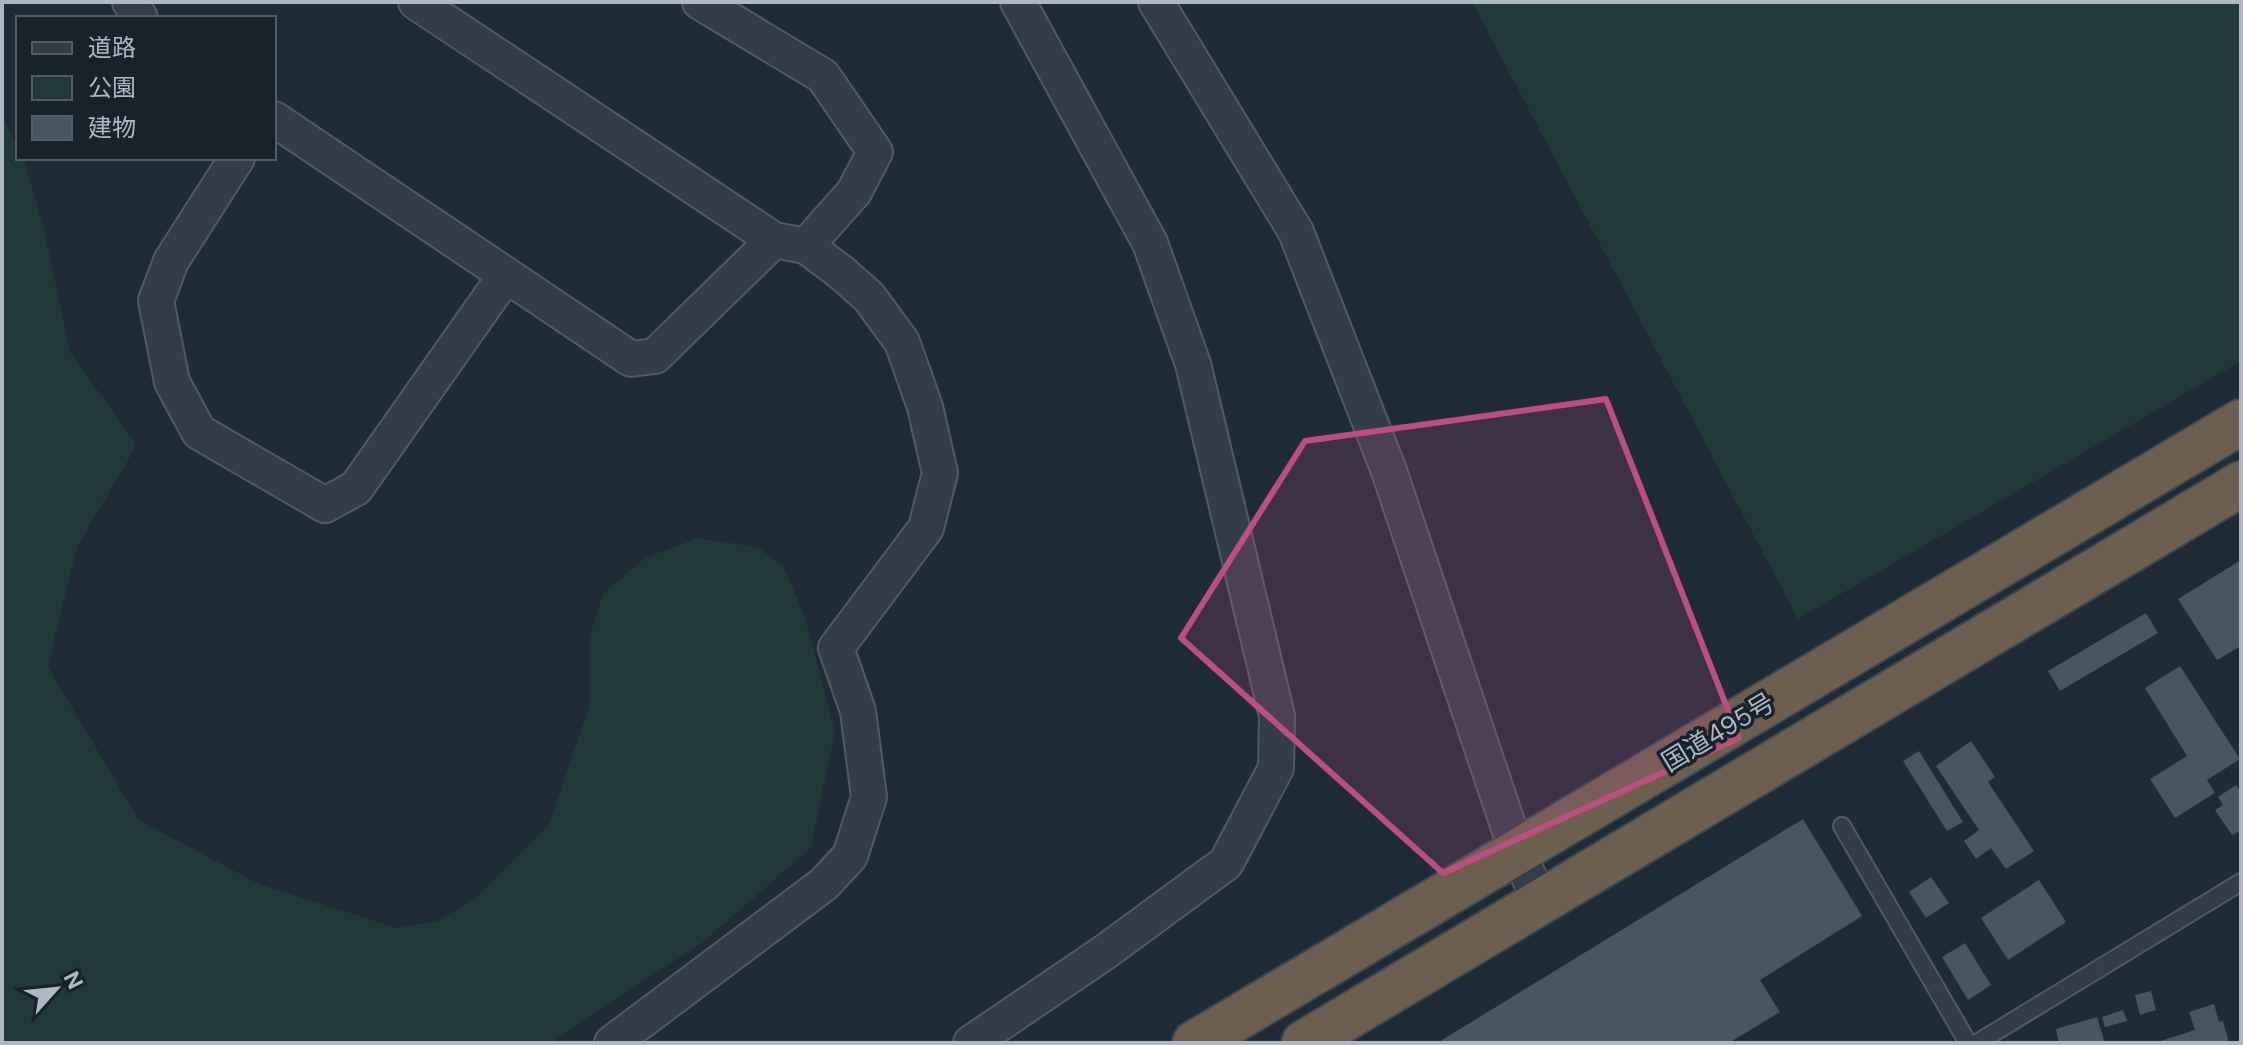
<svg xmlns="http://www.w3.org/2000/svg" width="2243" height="1045" viewBox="0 0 2243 1045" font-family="'DM Sans','Noto Sans JP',sans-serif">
	<rect width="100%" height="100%" fill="#1f2b36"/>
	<!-- green -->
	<g fill="#223939">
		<polygon points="1472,2 2241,2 2241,361 1798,619"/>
		<polygon points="2,115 18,148 18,158 23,158 43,223 70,352 137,445 77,547 48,667 139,820 259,884 397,928 437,921 476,898 549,825 590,704 590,634 603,594 645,558 697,538 757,547 783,565 805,617 835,732 811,848 702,943 550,1043 2,1043"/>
	</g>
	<!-- building -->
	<g fill="#475663">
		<polygon points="2241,560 2241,646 2217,660 2178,599"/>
		<polygon points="2146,613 2158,633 2060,691 2048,671"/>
		<polygon points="2180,666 2240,759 2207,780 2215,793 2175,818 2150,779 2187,756 2145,688"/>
		<polygon points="1971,741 1995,777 1988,782 2034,851 2006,869 1991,848 1976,859 1964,841 1979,830 1936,766"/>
		<polygon points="1919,751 1963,822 1947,831 1903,761"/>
		<polygon points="2236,785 2241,792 2241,836 2238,832 2232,835 2215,810 2223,805 2218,797"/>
		<polygon points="1803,819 1862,916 1760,980 1780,1012 1729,1043 1437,1043"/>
		<polygon points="1931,877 1949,903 1926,918 1909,892"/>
		<polygon points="2039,880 2066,922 2008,960 1981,918"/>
		<polygon points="1965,943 1991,985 1968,1000 1942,957"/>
		<polygon points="2151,991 2156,1010 2140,1015 2135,995"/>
		<polygon points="2214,1004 2219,1022 2223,1021 2229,1043 2154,1043 2195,1030 2189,1012"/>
		<polygon points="2123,1010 2127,1021 2105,1027 2102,1017"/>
		<polygon points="2097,1017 2105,1043 2059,1043 2056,1029"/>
	</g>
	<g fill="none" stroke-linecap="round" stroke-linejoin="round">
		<defs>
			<g id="lane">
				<polyline points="1842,826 1968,1043"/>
				<polyline points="1977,1043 2241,882"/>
			</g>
			<g id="street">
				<polyline points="130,2 140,18"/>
				<polyline points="416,2 774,240 806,246 842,273 869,297 902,342 925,407 940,473 926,528 836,648 858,711 869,797 850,856 824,884 612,1043"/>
				<polyline points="700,2 823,76 875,152 854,192 806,246"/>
				<polyline points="1156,2 1296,232 1389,471 1517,852 1541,902"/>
				<polyline points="274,119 631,359 655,356 774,240"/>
				<polyline points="237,158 171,261 156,301 172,382 199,432 325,505 356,488 506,275"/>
				<polyline points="971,1043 1105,952 1226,863 1276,768 1277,716 1193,364 1150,243 1018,2"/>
			</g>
			<g id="highway">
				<polyline points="1195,1043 2241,422"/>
				<polyline points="1304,1043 2241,484"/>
			</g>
		</defs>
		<!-- lane casing -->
		<use href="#lane" stroke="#505b65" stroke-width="20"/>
		<!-- street casing -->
		<use href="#street" stroke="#505b65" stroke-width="38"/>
		<!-- highway casing -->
		<use href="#highway" stroke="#3d4851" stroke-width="48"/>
		<!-- lane -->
		<use href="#lane" stroke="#333d47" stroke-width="16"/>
		<!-- street -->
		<use href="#street" stroke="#333d47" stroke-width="34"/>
		<!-- highway -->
		<use href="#highway" stroke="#6d5f50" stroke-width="44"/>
	</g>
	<!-- marked area -->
	<path fill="#bb5080" fill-opacity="0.2" stroke="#bb5080" stroke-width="6" stroke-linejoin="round" d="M1606 399 1739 738 1443 873 1181 638 1305 441Z"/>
	<g text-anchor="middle" stroke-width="7" stroke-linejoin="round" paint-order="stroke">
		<!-- street labels -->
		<g font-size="26" fill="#adb8c4" stroke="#18222b">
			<text transform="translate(1718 732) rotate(-31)" y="9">国道495号</text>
		</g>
	</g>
	<!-- border -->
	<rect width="2243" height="1045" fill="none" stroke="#adb8c4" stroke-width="8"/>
	<!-- legend -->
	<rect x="16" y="16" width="260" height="144" fill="#18222b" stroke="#545e68" stroke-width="2"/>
	<rect x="32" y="42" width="40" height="12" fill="#333d47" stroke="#545e68" stroke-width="2"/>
	<text x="88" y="56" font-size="24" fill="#adb8c4">道路</text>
	<rect x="32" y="76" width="40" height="24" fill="#223939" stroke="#545e68" stroke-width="2"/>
	<text x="88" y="96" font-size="24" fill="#adb8c4">公園</text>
	<rect x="32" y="116" width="40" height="24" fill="#475663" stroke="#545e68" stroke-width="2"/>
	<text x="88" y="136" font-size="24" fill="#adb8c4">建物</text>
	<!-- north arrow -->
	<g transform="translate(56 989) rotate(63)" stroke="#18222b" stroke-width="6" paint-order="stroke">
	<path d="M0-6L14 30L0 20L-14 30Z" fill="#adb8c4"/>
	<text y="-12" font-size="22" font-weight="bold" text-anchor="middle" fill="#adb8c4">N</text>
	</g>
</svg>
